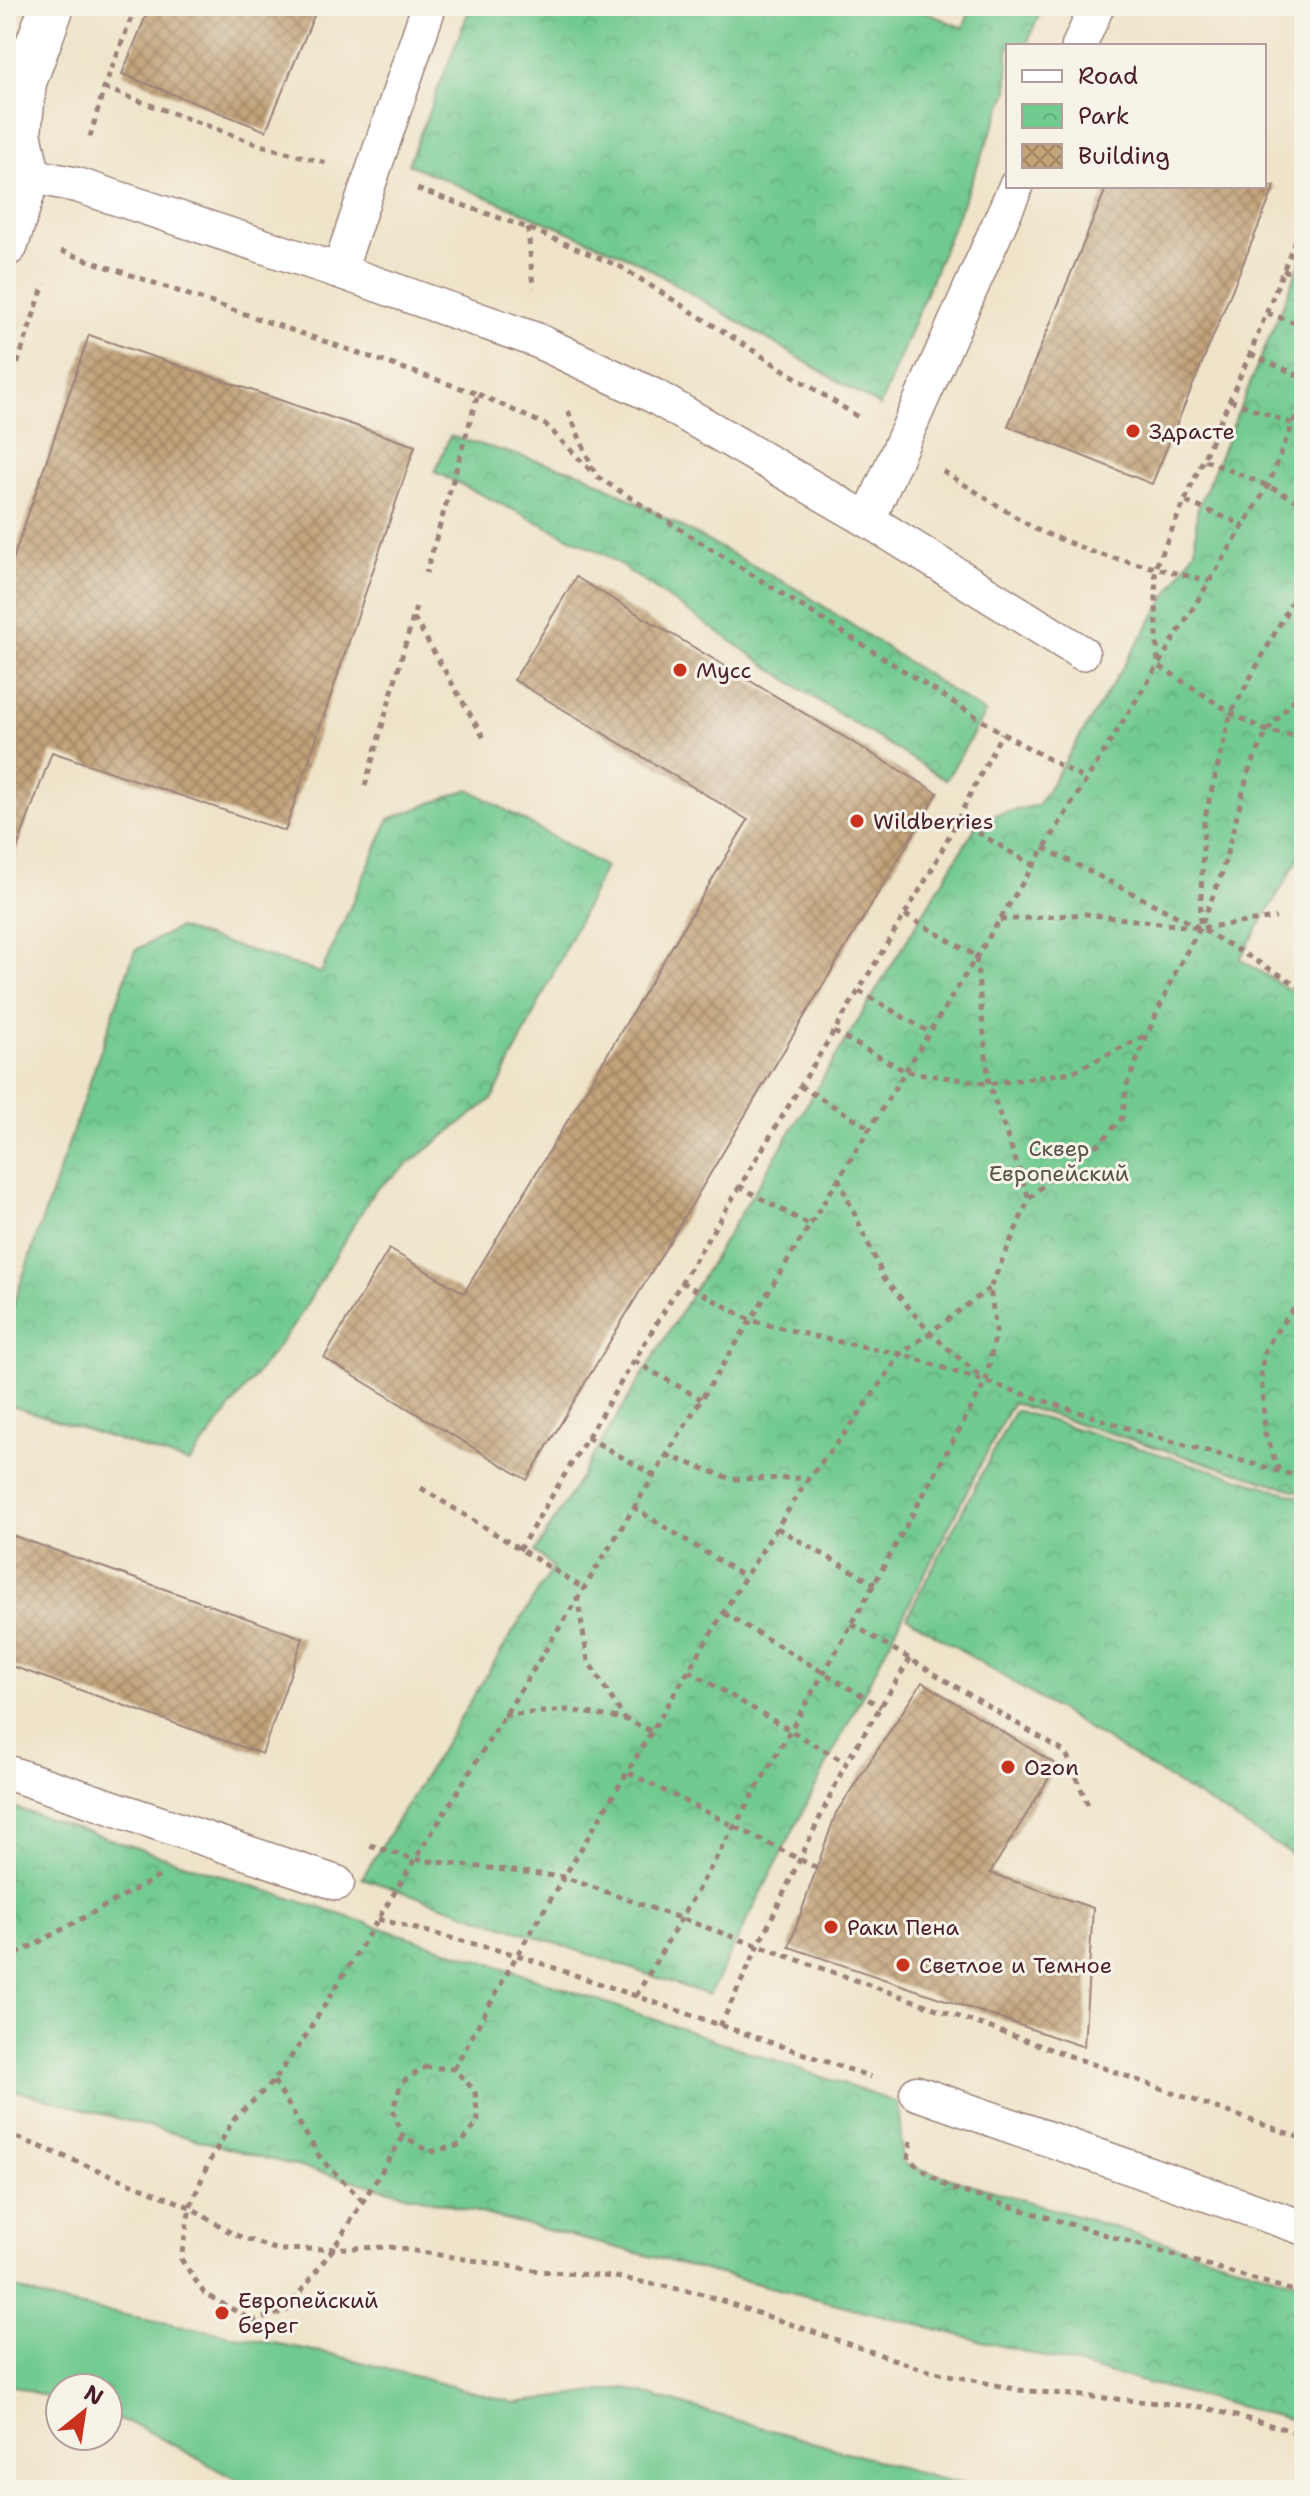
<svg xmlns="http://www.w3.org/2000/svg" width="1310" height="2496" viewBox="0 0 1310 2496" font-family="'Shantell Sans',sans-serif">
	<defs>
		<pattern id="park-crowns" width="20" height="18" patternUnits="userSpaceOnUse" patternTransform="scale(2)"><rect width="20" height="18" fill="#71ca90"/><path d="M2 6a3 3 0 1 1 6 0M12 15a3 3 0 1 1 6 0" fill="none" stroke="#63ad7c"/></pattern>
		<pattern id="building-cross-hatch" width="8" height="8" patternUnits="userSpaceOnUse" patternTransform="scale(2)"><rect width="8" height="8" fill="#c2a37a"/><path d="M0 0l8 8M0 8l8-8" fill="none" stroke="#a08464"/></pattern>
	</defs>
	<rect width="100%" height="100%" fill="#f7f3e8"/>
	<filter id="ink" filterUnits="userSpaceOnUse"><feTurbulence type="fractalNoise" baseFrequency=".0125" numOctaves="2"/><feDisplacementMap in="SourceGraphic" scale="16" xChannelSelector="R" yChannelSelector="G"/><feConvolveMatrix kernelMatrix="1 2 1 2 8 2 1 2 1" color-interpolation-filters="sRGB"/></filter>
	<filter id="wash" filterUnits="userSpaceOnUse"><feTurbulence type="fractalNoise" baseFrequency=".006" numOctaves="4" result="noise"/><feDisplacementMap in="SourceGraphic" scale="32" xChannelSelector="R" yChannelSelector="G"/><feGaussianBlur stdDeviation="1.8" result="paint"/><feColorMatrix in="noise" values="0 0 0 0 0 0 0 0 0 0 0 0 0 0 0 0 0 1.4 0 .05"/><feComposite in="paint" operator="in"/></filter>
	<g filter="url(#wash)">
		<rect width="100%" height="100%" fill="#efe4c9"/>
		<!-- grass -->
		<polygon fill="#71ca90" stroke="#5e745e" stroke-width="2" points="6,2285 56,2302 331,2354 515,2403 626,2388 936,2478 995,2490 256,2490 140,2427 108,2417 108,2388 60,2388 60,2401 6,2383"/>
		<!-- park -->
		<g fill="url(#park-crowns)" stroke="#5e745e" stroke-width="2">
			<polygon points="471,6 911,6 963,28 972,6 1043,6 1026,46 1008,46 1008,91 880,406 631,258 408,164"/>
			<polygon points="1304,254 1304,849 1240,959 1304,999 1304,1493 1012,1403 709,1995 362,1878 553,1567 535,1552 981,818 1038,805 1195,550 1197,511"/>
			<polygon points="450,436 584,474 802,592 985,713 946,780 823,704 604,554 435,472"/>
			<polygon points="469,789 605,867 493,1098 374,1191 296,1322 189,1463 6,1404 6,1326 135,950 178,928 321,973 389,819"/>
			<polygon points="1015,1410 1304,1498 1304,1841 1295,1856 907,1617"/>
			<polygon points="6,1805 522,1974 898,2103 903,2164 1304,2284 1304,2423 257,2156 6,2088"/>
		</g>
		<g id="blocks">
			<!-- building -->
			<g fill="url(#building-cross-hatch)">
				<polygon points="150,6 318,6 266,131 122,74"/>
				<polygon points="1107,186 1275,186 1152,484 1008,426"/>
				<polygon points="89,335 415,446 285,831 52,752 12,862 6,861 6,580"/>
				<polygon points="576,577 938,793 527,1480 324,1358 389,1249 464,1293 748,820 514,680"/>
				<polygon points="6,1533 303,1638 262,1754 6,1664"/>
				<polygon points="922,1682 1057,1765 990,1873 1093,1908 1084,2047 789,1947 836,1813"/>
			</g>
		</g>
	</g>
	<g filter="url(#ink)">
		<use href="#blocks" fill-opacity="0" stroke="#9c827a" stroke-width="2"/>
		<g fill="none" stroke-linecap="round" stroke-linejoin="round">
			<defs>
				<g id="lane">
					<polyline points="1079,46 1097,6"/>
					<polyline points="28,175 77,185 339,271 536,340 654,396 868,520 1082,653"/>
					<polyline points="339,271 429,6"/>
					<polyline points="868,520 1016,186"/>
					<polyline points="6,1772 337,1883"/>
					<polyline points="917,2093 1304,2228"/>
				</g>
				<polyline id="street" points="6,244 28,175 19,133 24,82 52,6"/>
			</defs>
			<!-- lane casing -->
			<use href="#lane" stroke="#9c827a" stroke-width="37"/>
			<!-- street casing -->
			<use href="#street" stroke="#9c827a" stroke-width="47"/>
			<!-- path -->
			<g stroke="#9c827a" stroke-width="5" stroke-dasharray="6 6" stroke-linecap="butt">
				<polyline points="104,88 257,144 326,163"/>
				<polyline points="90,137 104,88 136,6"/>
				<polyline points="417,189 528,228 621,267 860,418"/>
				<polyline points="1304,218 1250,354 1155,568 1158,665 1231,713 1267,731 1304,738"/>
				<polyline points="528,228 533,288"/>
				<polyline points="61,251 478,394 426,573"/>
				<polyline points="1283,270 1304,277"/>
				<polyline points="1267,313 1304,326"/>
				<polyline points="1250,354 1304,378"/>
				<polyline points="478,394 546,425 594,474"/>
				<polyline points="6,398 44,284"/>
				<polyline points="1230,400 1293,424"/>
				<polyline points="568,411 596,476 1002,733 1086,780"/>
				<polyline points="1205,460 1268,486 1304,504"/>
				<polyline points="943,471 1035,529 1097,554 1209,581"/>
				<polyline points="1186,502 1244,525"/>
				<polyline points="414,618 485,740"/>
				<polyline points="365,786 416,607"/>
				<polyline points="957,820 1034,866"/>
				<polyline points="1044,848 1200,928 1304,989"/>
				<polyline points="905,915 976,956 989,1084 1029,1199"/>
				<polyline points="1000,920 1085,914 1200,928 1276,918"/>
				<polyline points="1200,923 1204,821 1231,713 1304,580"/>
				<polyline points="859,991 929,1032"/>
				<polyline points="834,1032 905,1071 989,1084 1073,1072 1146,1035"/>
				<polyline points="800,1086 870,1128"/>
				<polyline points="838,1178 884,1278 930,1333 982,1378"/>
				<polyline points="739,1186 809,1225"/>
				<polyline points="681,1282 750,1320 825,1339 901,1354 1149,1435 1304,1478"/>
				<polyline points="634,1361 701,1399"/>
				<polyline points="587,1437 653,1475"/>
				<polyline points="666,1455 732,1479 808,1478"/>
				<polyline points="1279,1471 1265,1434 1261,1370 1265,1350 1280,1326 1304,1296"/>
				<polyline points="421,1488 583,1588"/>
				<polyline points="633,1507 745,1577"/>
				<polyline points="777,1528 875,1584"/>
				<polyline points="519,1550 930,873 1002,733"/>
				<polyline points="577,1596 588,1661 624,1718"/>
				<polyline points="724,1613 881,1707"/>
				<polyline points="852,1624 1066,1753 1090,1810"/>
				<polyline points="689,1671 846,1763"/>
				<polyline points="504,1715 568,1710 625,1719 653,1732"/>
				<polyline points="629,1773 817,1868"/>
				<polyline points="370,1845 413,1859 564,1877 1304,2139"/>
				<polyline points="378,1919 517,1955 871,2077"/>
				<polyline points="6,1960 160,1876"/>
				<polyline points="636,1996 852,1624 986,1381 996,1331 990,1288 1029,1199 1064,1165 1100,1143 1122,1118 1127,1085 1147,1035 1176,971 1200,928 1221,876 1248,773 1267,731 1304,688"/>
				<polyline points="720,2026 846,1763 910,1659"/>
				<polygon points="425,2067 454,2069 475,2091 478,2121 460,2145 430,2152 403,2137 393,2110 401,2083"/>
				<polyline points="454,2069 517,1955 745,1577 809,1478 852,1424 901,1354 990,1288"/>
				<polyline points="274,2081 321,2159 364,2202"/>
				<polyline points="6,2115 15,2136"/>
				<polyline points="6,2133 190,2207 233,2234 278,2250 390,2247 540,2271 616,2277 699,2293 925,2370 1019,2390 1202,2407 1304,2434"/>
				<polyline points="403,2137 333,2249 286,2311 253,2321 204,2293 181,2259 190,2207 208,2164 234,2119 274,2081 303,2040 1158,665 1268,486 1304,395"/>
				<polyline points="911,2141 908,2159 949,2188 1304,2294"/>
			</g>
			<!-- lane -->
			<use href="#lane" stroke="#fff" stroke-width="34"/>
			<!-- street -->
			<use href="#street" stroke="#fff" stroke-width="44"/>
		</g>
	</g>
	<!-- markers -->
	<g fill="#c8321e" stroke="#f7f3e8" stroke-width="3">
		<circle cx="1133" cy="431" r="8"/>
		<circle cx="680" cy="670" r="8"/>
		<circle cx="857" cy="821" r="8"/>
		<circle cx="1008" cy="1767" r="8"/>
		<circle cx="831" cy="1927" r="8"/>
		<circle cx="903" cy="1965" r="8"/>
		<circle cx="222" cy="2313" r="8"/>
	</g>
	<g text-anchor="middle" stroke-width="6" stroke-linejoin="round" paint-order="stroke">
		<!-- poi labels -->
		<g font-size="22" fill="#4a1f2b" stroke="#f7f3e8" text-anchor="start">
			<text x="1149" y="439">Здрасте</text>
			<text x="696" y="678">Мусс</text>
			<text x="873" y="829">Wildberries</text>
			<text x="1024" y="1775">Ozon</text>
			<text x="847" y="1935">Раки Пена</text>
			<text x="919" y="1973">Светлое и Темное</text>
			<text x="238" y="2308">Европейский<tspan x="238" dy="25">берег</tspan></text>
		</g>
		<!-- park labels -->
		<g font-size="22" fill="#565249" stroke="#f7f3e8">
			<text x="1059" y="1156">Сквер<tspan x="1059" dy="25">Европейский</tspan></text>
		</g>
	</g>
	<!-- margin -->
	<rect width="1310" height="2496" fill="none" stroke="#f7f3e8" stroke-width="32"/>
	<!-- legend -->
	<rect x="1006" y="44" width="260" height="144" fill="#f7f3e8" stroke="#b29e9c" stroke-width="2"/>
	<rect x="1022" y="70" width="40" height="12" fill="#ffffff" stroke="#b29e9c" stroke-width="2"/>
	<text x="1078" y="84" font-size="24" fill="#4a1f2b">Road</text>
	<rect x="1022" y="104" width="40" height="24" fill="url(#park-crowns)" stroke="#b29e9c" stroke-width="2"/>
	<text x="1078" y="124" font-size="24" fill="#4a1f2b">Park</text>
	<rect x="1022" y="144" width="40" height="24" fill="url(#building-cross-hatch)" stroke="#b29e9c" stroke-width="2"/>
	<text x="1078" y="164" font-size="24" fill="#4a1f2b">Building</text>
	<!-- north arrow -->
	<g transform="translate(84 2412) rotate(30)"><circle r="38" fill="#f7f3e8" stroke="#b29e9c" stroke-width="2"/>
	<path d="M0-6L14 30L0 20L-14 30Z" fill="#c8321e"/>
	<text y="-12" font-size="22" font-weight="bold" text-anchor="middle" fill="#4a1f2b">N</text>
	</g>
</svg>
